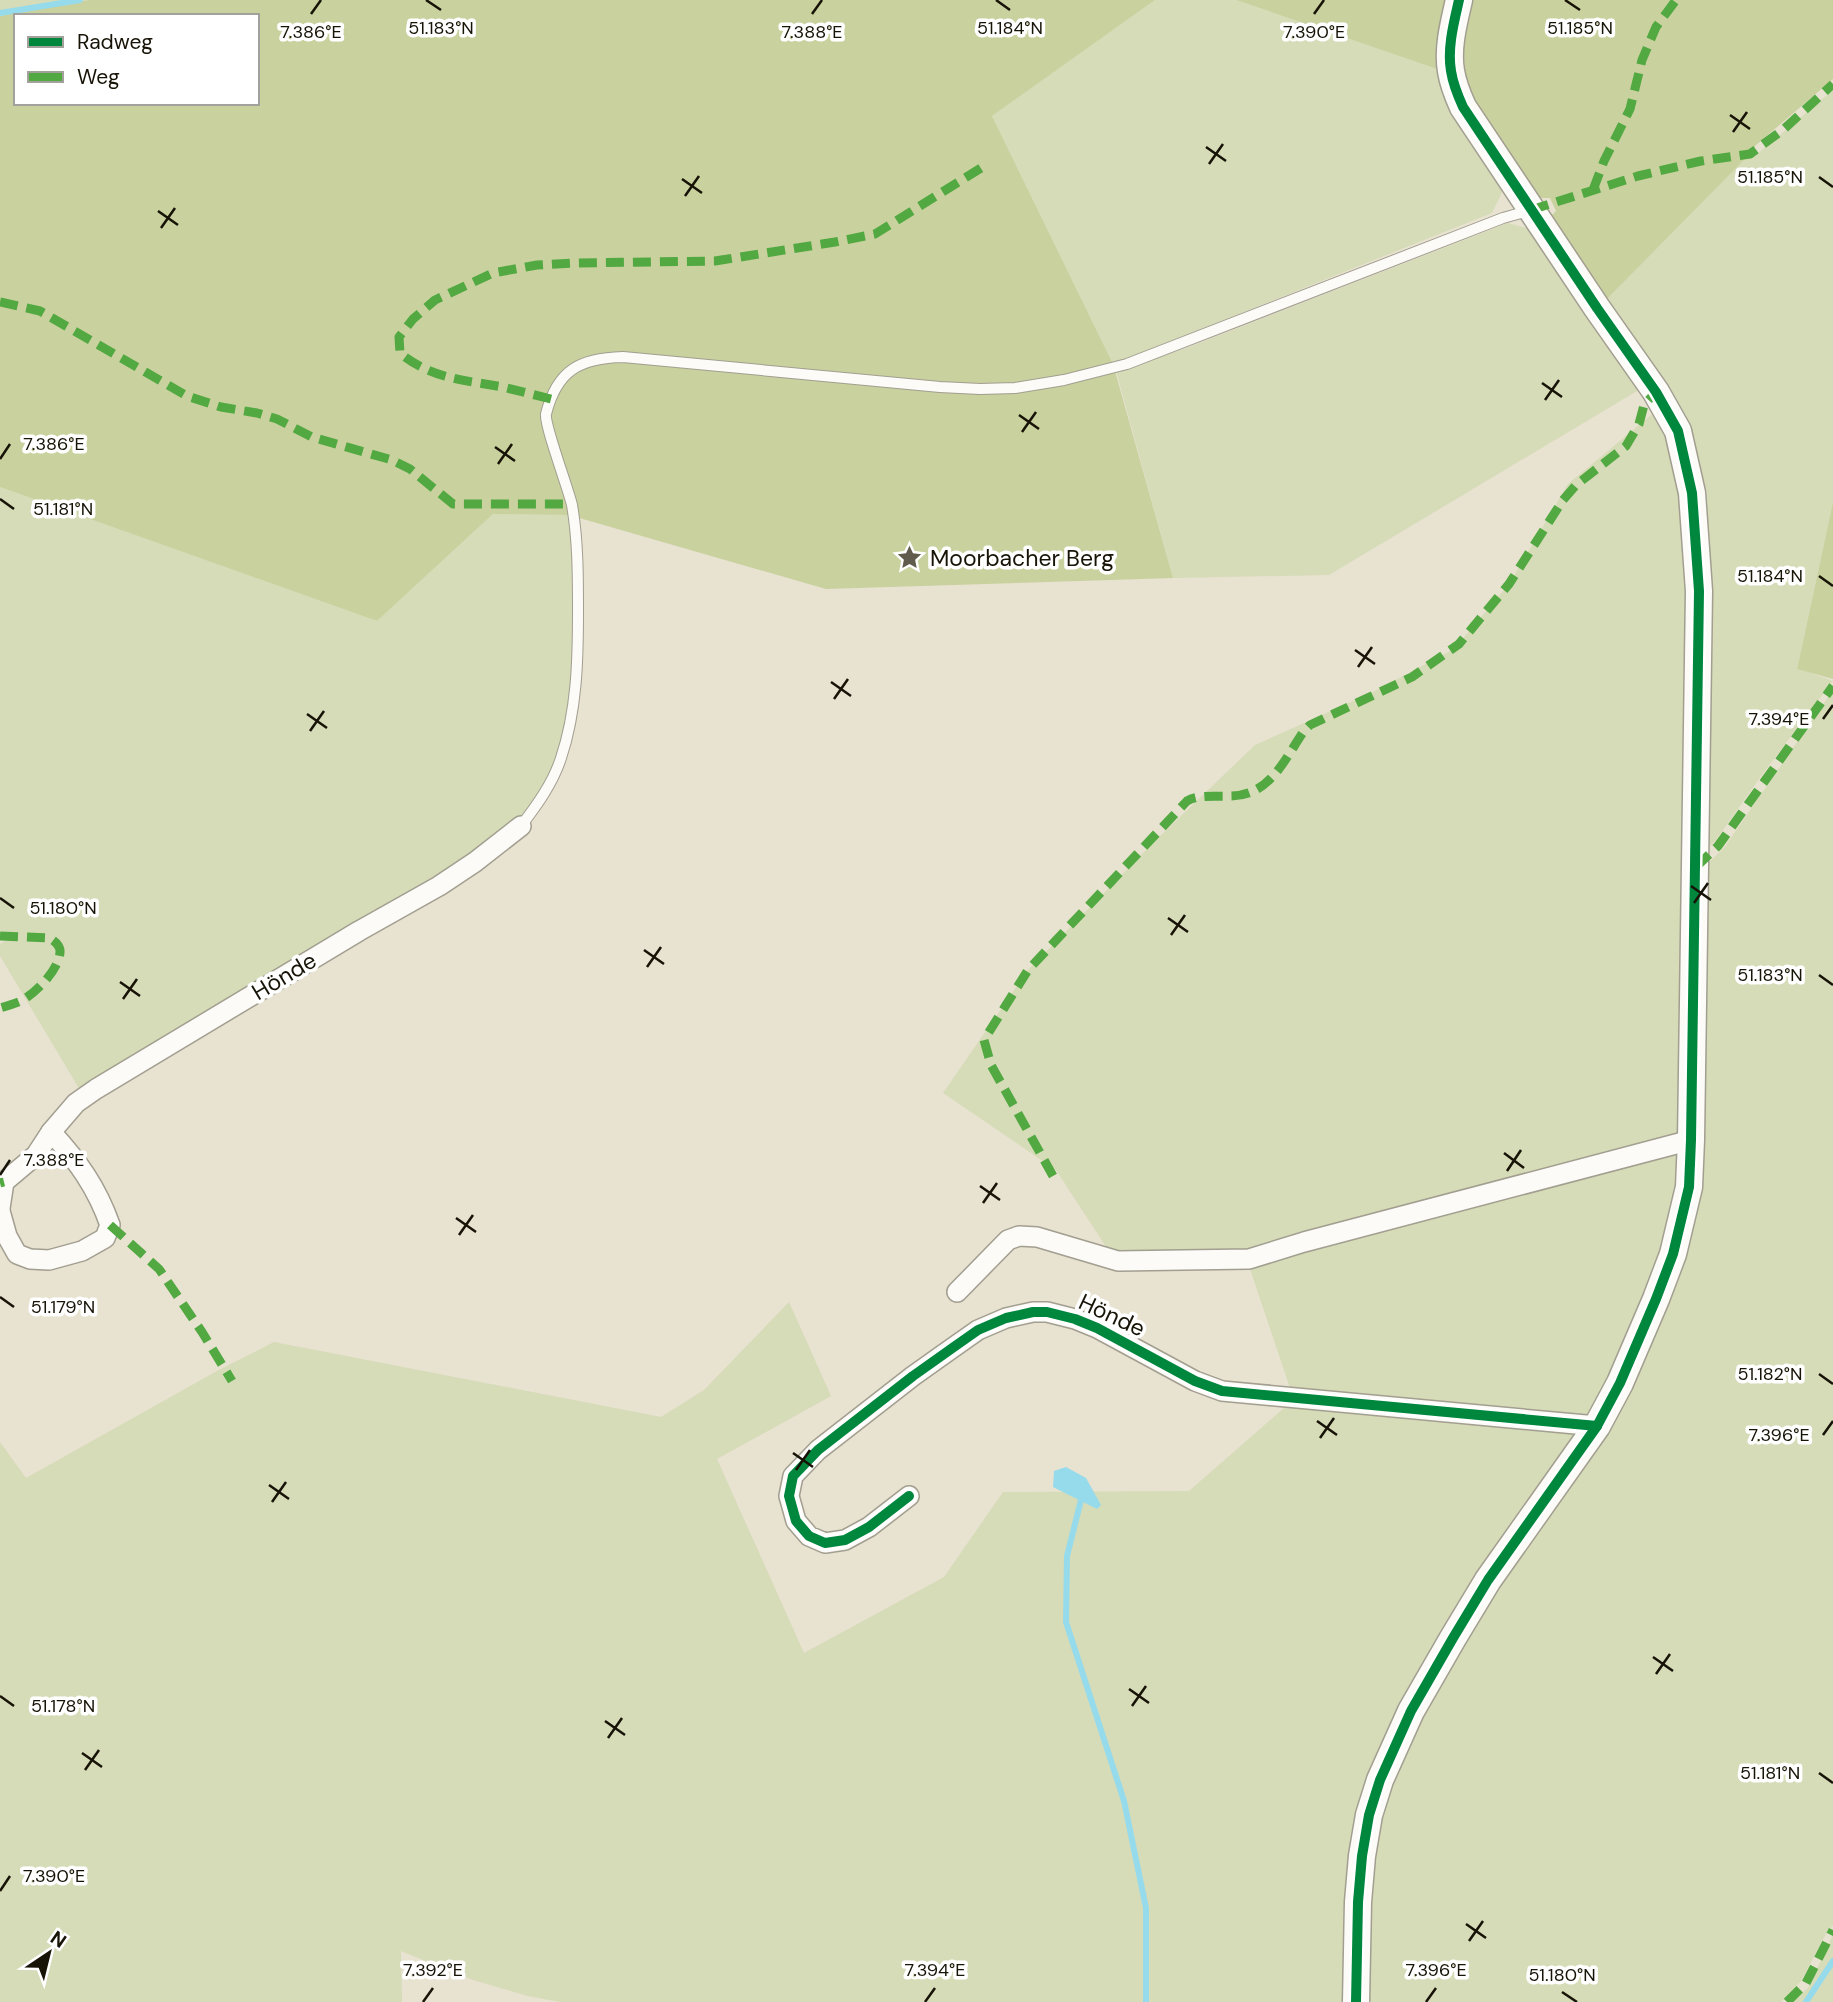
<svg xmlns="http://www.w3.org/2000/svg" width="1833" height="2002" viewBox="0 0 1833 2002" font-family="'DM Sans',sans-serif">
	<rect width="100%" height="100%" fill="#e8e2d0"/>
	<!-- green -->
	<g fill="#d6dbb8">
		<polygon points="0,0 89,0 0,16"/>
		<polygon points="1155,0 1236,0 1442,71 1505,186 1492,213 1113,364 992,116"/>
		<polygon points="1833,90 1833,502 1797,668 1833,681 1761,776 1716,840 1706,850 1709,594 1707,492 1691,437 1605,301 1746,158 1755,156"/>
		<polygon points="1508,223 1537,231 1642,388 1329,575 1173,578 1116,371 1184,349"/>
		<polygon points="1656,411 1671,437 1686,493 1686,1135 1247,1254 1112,1256 1056,1170 943,1093 1028,970 1158,838 1255,745 1371,693 1454,649 1509,584 1568,484"/>
		<polygon points="0,487 377,621 493,514 568,515 571,532 574,573 575,641 572,712 559,758 538,798 519,823 455,872 80,1090 0,956 0,944 17,934 0,931"/>
		<polygon points="1833,690 1833,1925 1826,1934 1801,1981 1781,2002 1360,2002 1367,1858 1415,1713 1601,1427 1676,1256 1703,868 1724,848"/>
		<polygon points="1688,1145 1677,1223 1594,1422 1292,1394 1248,1263"/>
		<polygon points="789,1302 831,1396 717,1459 804,1653 944,1577 1003,1492 1189,1491 1292,1401 1592,1427 1389,1748 1352,2002 560,2002 528,1996 473,1980 401,1951 402,2002 0,2002 0,1442 26,1478 217,1371 274,1342 661,1417 704,1390"/>
		<polygon points="1833,1935 1833,2002 1792,2002 1808,1988"/>
	</g>
	<!-- forest -->
	<g fill="#c9d19e" fill-rule="evenodd">
		<path d="M89 0H1155L992 116 1113 364 1173 578 826 589 569 515 493 514 377 621 0 487V16ZM16 16H257V103H16Z"/>
		<polygon points="1236,0 1447,0 1442,71 1431,67"/>
		<polygon points="1473,0 1833,0 1833,79 1756,145 1746,158 1605,301 1550,217 1556,211 1550,198 1537,198 1473,103 1465,73 1463,34"/>
		<polygon points="1833,502 1833,679 1797,669"/>
	</g>
	<!-- water -->
	<polygon fill="#96dbec" points="1066,1467 1086,1478 1101,1505 1097,1509 1053,1487 1054,1471"/>
	<g fill="none" stroke-linecap="round" stroke-linejoin="round">
		<!-- stream -->
		<g stroke="#96dbec" stroke-width="6">
			<polyline points="0,13 80,0"/>
			<polyline points="1081,1500 1067,1556 1066,1622 1124,1801 1146,1908 1146,2002"/>
			<polyline points="1806,2002 1833,1961"/>
		</g>
		<defs>
			<path id="lane" d="M521 826C537 805 553 783 561 758 577 710 578 660 578 611 578 576 578 540 572 505 568 488 544 424 546 414 557 370 580 358 623 357L940 387 980 389 1015 388 1064 380 1127 364 1503 218 1531 210"/>
			<g id="street">
				<polyline points="0,1208 4,1182 36,1155 51,1132 76,1103 96,1089 359,931 439,886 475,862 521,826"/>
				<path d="M0 1211 7 1236 17 1254 30 1259 49 1260 82 1251 105 1238 110 1225C97 1188 78 1161 51 1132"/>
				<polyline points="957,1292 1008,1240 1019,1236 1037,1237 1118,1261 1249,1259 1304,1242 1691,1140"/>
				<polyline points="909,1496 869,1527 845,1540 825,1543 809,1536 796,1521 789,1496 793,1476 818,1450 913,1376 951,1349 978,1330 1006,1318 1033,1312 1047,1312 1075,1319 1097,1328 1195,1381 1222,1391 1597,1426"/>
			</g>
			<path id="secondary" d="M1356 2002 1358 1902 1362 1856 1369 1815 1380 1780 1411 1711 1453 1638 1488 1580 1597 1426 1620 1383 1656 1299 1673 1254 1689 1187 1691 1140 1699 591 1692 493 1678 431 1656 392 1597 308 1463 107C1458 96 1453 84 1451 71 1447 48 1454 22 1459 0"/>
		</defs>
		<!-- lane casing -->
		<use href="#lane" stroke="#a29e90" stroke-width="12"/>
		<!-- street casing -->
		<use href="#street" stroke="#a29e90" stroke-width="22"/>
		<!-- secondary casing -->
		<use href="#secondary" stroke="#a29e90" stroke-width="29"/>
		<!-- lane -->
		<use href="#lane" stroke="#fcfbf8" stroke-width="10"/>
		<!-- street -->
		<use href="#street" stroke="#fcfbf8" stroke-width="19"/>
		<!-- secondary -->
		<use href="#secondary" stroke="#fcfbf8" stroke-width="26"/>
		<!-- quiet -->
		<g stroke="#52a841" stroke-width="9" stroke-dasharray="18 9" stroke-linecap="butt">
			<polyline points="1593,190 1604,161 1630,109 1642,60 1656,27 1676,0"/>
			<polyline points="1531,210 1638,176 1701,161 1750,154 1784,129 1833,84"/>
			<polyline points="0,302 40,311 187,396 221,407 257,413 277,419 312,437 392,460 410,469 453,504 571,504"/>
			<path d="M551 399C535 395 519 391 503 387 464 380 432 379 400 353L399 337 413 319 435 300 493 273 537 265 573 263 715 261 835 242 875 234 981 168"/>
			<polyline points="1696,867 1718,846 1833,686"/>
			<path d="M0 936 50 938C54 941 59 944 60 950 61 968 36 993 21 1001 14 1004 7 1006 0 1008"/>
			<path d="M1053 1176 991 1065 984 1040 1028 970 1187 801C1199 794 1216 797 1230 796 1270 796 1284 760 1304 731L1310 725 1412 677 1459 644 1509 584 1563 500 1576 485 1626 446 1639 424 1644 405 1656 392"/>
			<polyline points="0,1183 4,1182"/>
			<polyline points="110,1225 159,1269 202,1332 232,1381"/>
			<polyline points="1787,2002 1806,1983 1833,1930"/>
		</g>
		<defs>
			<g id="cycleway">
				<polyline points="909,1496 869,1527 845,1540 825,1543 809,1536 796,1521 789,1496 793,1476 818,1450 913,1376 951,1349 978,1330 1006,1318 1033,1312 1047,1312 1075,1319 1097,1328 1195,1381 1222,1391 1597,1426"/>
				<path d="M1356 2002 1358 1902 1362 1856 1369 1815 1380 1780 1411 1711 1453 1638 1488 1580 1597 1426 1620 1383 1656 1299 1673 1254 1689 1187 1691 1140 1699 591 1692 493 1678 431 1656 392 1597 308 1463 107C1458 96 1453 84 1451 71 1447 48 1454 22 1459 0"/>
			</g>
		</defs>
		<!-- cycleway casing -->
		<use href="#cycleway" stroke="#fff" stroke-width="15"/>
		<!-- cycleway -->
		<use href="#cycleway" stroke="#00873e" stroke-width="10"/>
	</g>
	<!-- ticks -->
	<path fill="none" stroke="#171307" stroke-width="2.5" d="M426 0 441 10M996 0 1010 10M1565 0 1580 10M311 14 321 0M812 14 822 0M1314 14 1324 0M1730 115 1750 129M1733 132 1747 112M1206 147 1226 161M1209 164 1223 144M1819 177 1833 187M682 179 702 193M685 196 699 176M158 211 178 225M161 228 175 208M1542 383 1562 397M1545 400 1559 380M1019 415 1039 429M1022 432 1036 412M495 447 515 461M0 459 10 444M498 464 512 444M0 499 14 509M1819 576 1833 586M1355 650 1375 664M1358 667 1372 647M831 682 851 696M834 699 848 679M307 714 327 728M1823 719 1833 705M310 731 324 711M1691 886 1711 900M0 898 14 908M1694 903 1708 883M1168 918 1188 932M1171 935 1185 915M644 950 664 964M647 967 661 947M1819 975 1833 985M120 982 140 996M123 999 137 979M1504 1153 1524 1168M1507 1171 1521 1150M0 1175 10 1160M980 1186 1000 1200M983 1203 997 1183M456 1218 476 1232M459 1235 473 1215M0 1297 14 1307M1819 1374 1833 1384M1317 1421 1337 1435M1823 1435 1833 1421M1320 1438 1334 1418M793 1453 813 1467M796 1470 810 1450M269 1485 289 1499M272 1502 286 1482M1653 1657 1673 1671M1656 1674 1670 1654M1129 1689 1149 1703M0 1696 14 1706M1132 1706 1146 1686M605 1721 625 1735M608 1738 622 1718M82 1753 102 1767M85 1770 99 1750M1819 1773 1833 1783M0 1891 10 1876M1466 1924 1486 1938M1469 1941 1483 1921M1562 1992 1577 2002M423 2002 433 1988M925 2002 935 1988M1426 2002 1436 1988"/>
	<!-- icons -->
	<defs>
		<symbol id="sight-bare" viewBox="-9 -9 18 18"><path d="M0-6L1.8-2.2L6-1.7L2.9 1.2L3.7 5.4L0 3.3L-3.7 5.4L-2.9 1.2L-6-1.7L-1.8-2.2Z" fill="#605b4d" stroke="#fff" stroke-width="2.5" paint-order="stroke"/></symbol>
	</defs>
	<g fill-rule="evenodd">
		<use href="#sight-bare" x="892" y="540" width="35" height="35"/>
	</g>
	<g text-anchor="middle" stroke-width="7" stroke-linejoin="round" paint-order="stroke">
		<!-- poi labels -->
		<g font-size="23" fill="#171307" stroke="#fff" text-anchor="start">
			<text x="930" y="566">Moorbacher Berg</text>
		</g>
		<!-- street labels -->
		<g font-size="23" fill="#171307" stroke="#fff">
			<text transform="translate(284 976) rotate(-31)" y="8">Hönde</text>
			<text transform="translate(1112 1315) rotate(25)" y="8">Hönde</text>
		</g>
	</g>
	<g font-size="18" text-anchor="middle" fill="#171307" stroke="#fff" stroke-width="7" stroke-linejoin="round" paint-order="stroke">
		<text x="441" y="34">51.183°N</text>
		<text x="1010" y="34">51.184°N</text>
		<text x="1580" y="34">51.185°N</text>
		<text x="311" y="38">7.386°E</text>
		<text x="812" y="38">7.388°E</text>
		<text x="1314" y="38">7.390°E</text>
		<text x="1770" y="183">51.185°N</text>
		<text x="54" y="450">7.386°E</text>
		<text x="63" y="515">51.181°N</text>
		<text x="1770" y="582">51.184°N</text>
		<text x="1779" y="725">7.394°E</text>
		<text x="63" y="914">51.180°N</text>
		<text x="1770" y="981">51.183°N</text>
		<text x="54" y="1166">7.388°E</text>
		<text x="63" y="1313">51.179°N</text>
		<text x="1770" y="1380">51.182°N</text>
		<text x="1779" y="1441">7.396°E</text>
		<text x="63" y="1712">51.178°N</text>
		<text x="1770" y="1779">51.181°N</text>
		<text x="54" y="1882">7.390°E</text>
		<text x="433" y="1976">7.392°E</text>
		<text x="935" y="1976">7.394°E</text>
		<text x="1436" y="1976">7.396°E</text>
		<text x="1562" y="1981">51.180°N</text>
	</g>
	<!-- legend -->
	<rect x="14" y="14" width="245" height="91" fill="#ffffff" stroke="#a2a19c" stroke-width="2"/>
	<rect x="28" y="37" width="35" height="10" fill="#00873e" stroke="#a2a19c" stroke-width="2"/>
	<text x="77" y="49" font-size="21" fill="#171307">Radweg</text>
	<rect x="28" y="72" width="35" height="10" fill="#52a841" stroke="#a2a19c" stroke-width="2"/>
	<text x="77" y="84" font-size="21" fill="#171307">Weg</text>
	<!-- north arrow -->
	<g transform="translate(49 1953) rotate(35)" stroke="#ffffff" stroke-width="5" paint-order="stroke">
	<path d="M0-5L12 26L0 18L-12 26Z" fill="#171307"/>
	<text y="-10" font-size="19" font-weight="bold" text-anchor="middle" fill="#171307">N</text>
	</g>
</svg>
